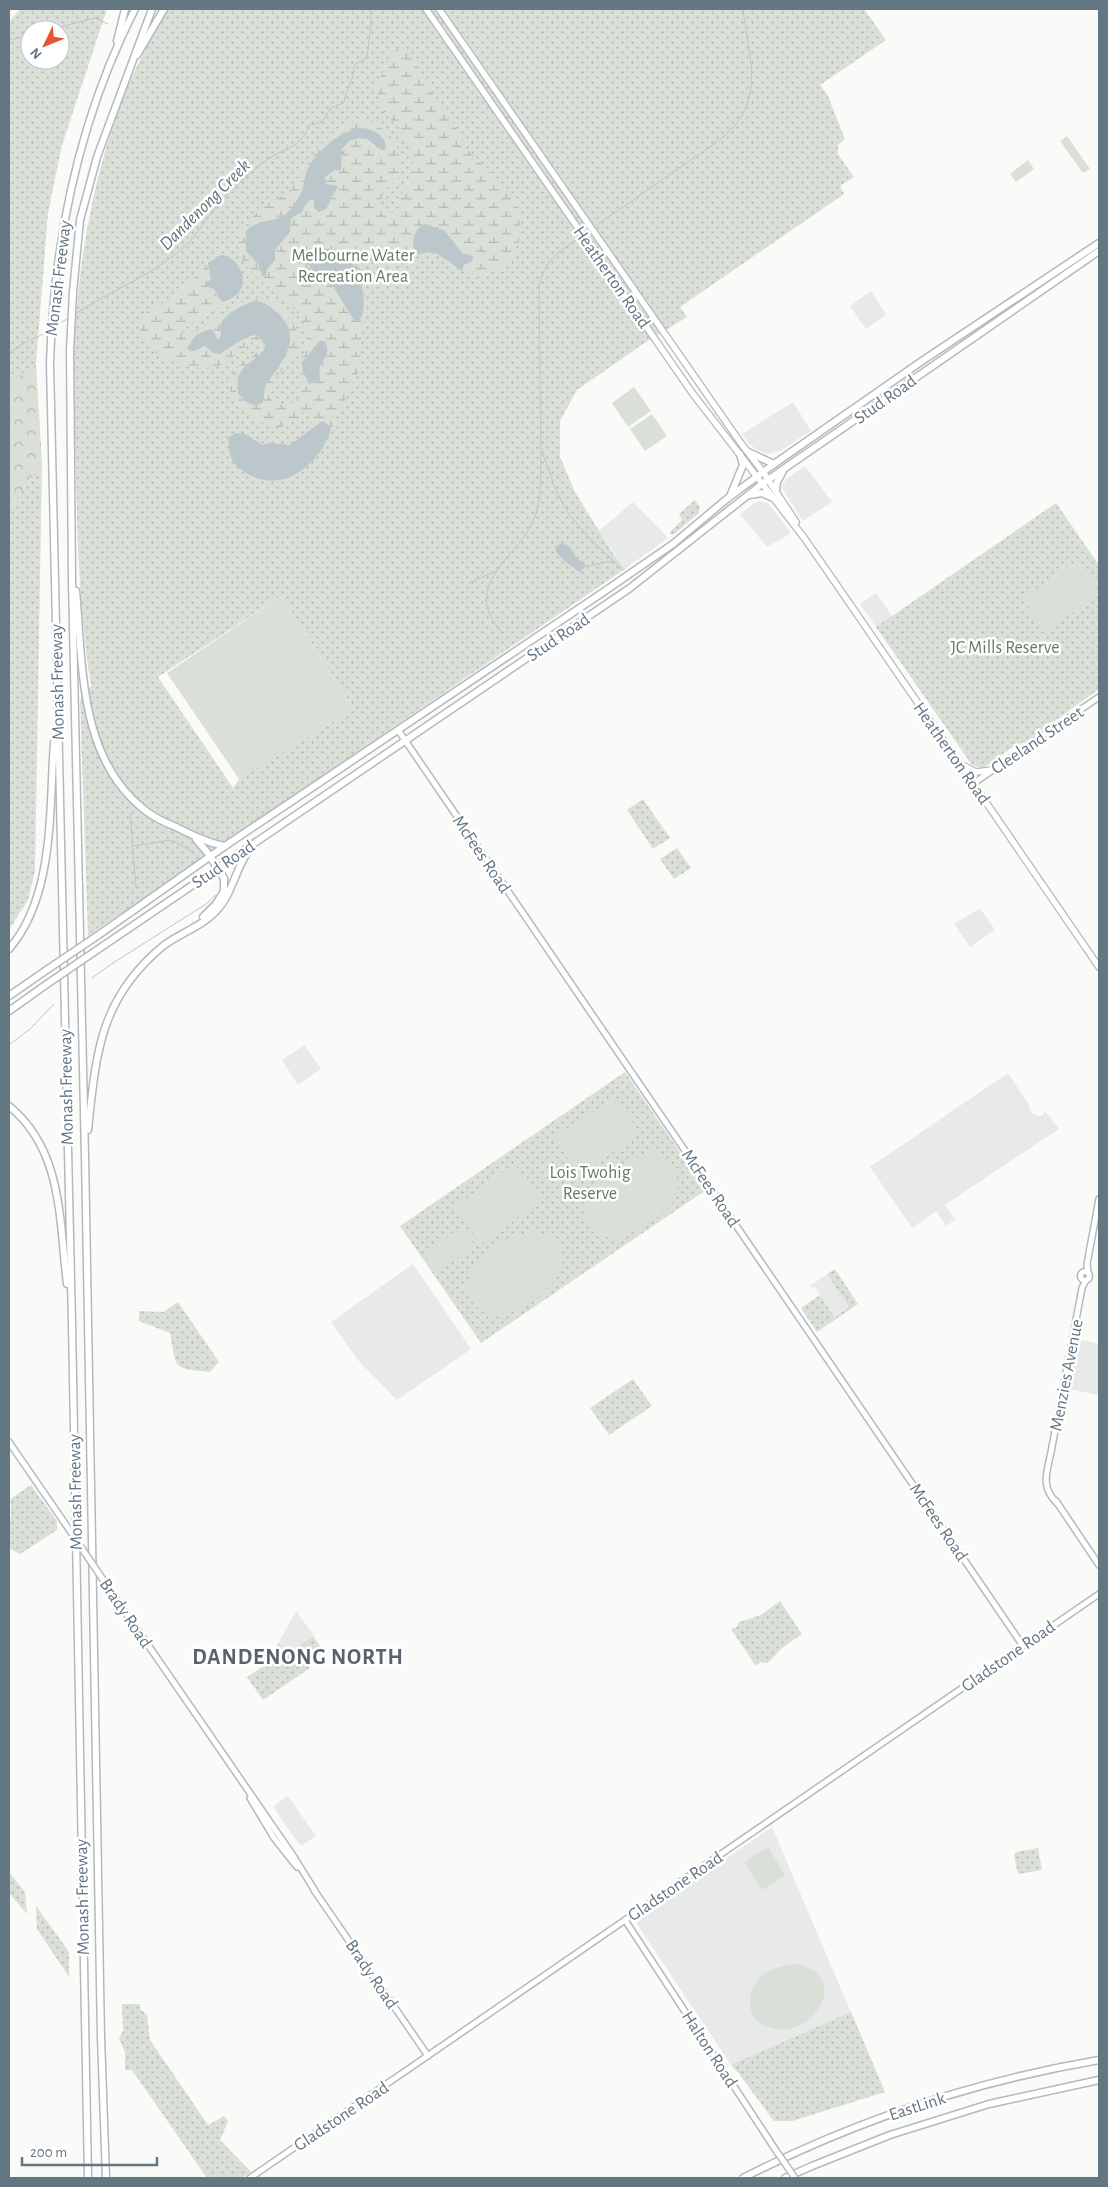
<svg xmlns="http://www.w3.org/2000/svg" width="1108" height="2187" viewBox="0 0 1108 2187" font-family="'Alegreya Sans',sans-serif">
	<defs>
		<pattern id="grass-dots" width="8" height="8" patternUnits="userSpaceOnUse" patternTransform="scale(1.25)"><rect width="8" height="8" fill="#dadfd7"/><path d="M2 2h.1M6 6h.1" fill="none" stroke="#b4b9b4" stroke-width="1.8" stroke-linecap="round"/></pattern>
		<pattern id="forest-crowns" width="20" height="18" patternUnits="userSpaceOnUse" patternTransform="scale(1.25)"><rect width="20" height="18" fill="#dadfd7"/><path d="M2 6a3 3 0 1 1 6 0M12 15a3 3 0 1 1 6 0" fill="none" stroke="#b4b9b4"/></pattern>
		<pattern id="wetland-marsh" width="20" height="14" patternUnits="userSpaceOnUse" patternTransform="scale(1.25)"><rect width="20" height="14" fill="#dadfd7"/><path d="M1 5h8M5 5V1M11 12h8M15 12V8" fill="none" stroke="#b4b9b4"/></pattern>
	</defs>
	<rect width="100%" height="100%" fill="#fafaf8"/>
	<!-- built -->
	<g fill="#e8e9e9">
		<polygon points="871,291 886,315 866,329 850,306"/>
		<polygon points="793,402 811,431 782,450 776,452 767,454 757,450 749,444 742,434"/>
		<polygon points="805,466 832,502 803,521 782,488 786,479"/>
		<polygon points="758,501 768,503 791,533 767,547 740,514"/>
		<polygon points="633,502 668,538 625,569 599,531"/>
		<polygon points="876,593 892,616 876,627 860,604"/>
		<polygon points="979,909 982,911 995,930 970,947 954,924"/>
		<polygon points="304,1045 321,1069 298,1085 282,1060"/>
		<polygon points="1008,1073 1029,1105 1031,1113 1038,1116 1042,1116 1045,1111 1059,1129 945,1205 955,1220 946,1226 936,1211 912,1228 870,1167"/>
		<polygon points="413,1264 471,1349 397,1400 358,1360 331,1322"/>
		<polygon points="827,1274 849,1307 835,1317 814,1286 812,1288 810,1286"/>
		<polygon points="1078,1339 1099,1344 1099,1395 1069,1389"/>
		<polygon points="296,1611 313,1634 313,1636 287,1654 279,1642"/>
		<polygon points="288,1796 316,1836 302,1845 299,1844 274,1808 275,1805"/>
		<polygon points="772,1827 885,2092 792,2121 774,2121 737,2071 731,2065 637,1924 637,1920"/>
	</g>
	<!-- grass -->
	<g fill="url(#grass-dots)" fill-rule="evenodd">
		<path d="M20 9H107L62 145 48 213 36 364 14 380 9 387V22ZM30 30H60V60H30Z"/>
		<path d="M167 9H864L886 40 820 85 828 96 845 139 838 145V154L854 177 840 186 844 194 680 307 687 317 643 344 577 390 560 421V457L575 492 614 555 625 569 88 936 80 699 91 686C80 615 77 544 76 472 75 431 72 389 74 348 78 260 94 171 126 90 138 62 153 35 167 9ZM281 596 354 709 240 778 233 788 158 677Z"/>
		<polygon points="42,462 35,871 28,900 9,930 9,510"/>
		<polygon points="695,500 700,507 699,513 673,535 669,533 682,520 679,514"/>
		<path d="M1056 503 1099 565V689L1026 742C1010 745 998 760 982 768L972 765 876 627Z"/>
		<polygon points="643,799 670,838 653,849 627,810"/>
		<polygon points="677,848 691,868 674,879 660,859"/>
		<polygon points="625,1072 706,1190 481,1343 400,1226"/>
		<polygon points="835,1269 858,1304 817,1332 801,1308 820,1295 835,1317 849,1307 827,1274"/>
		<path d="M178 1302 219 1362 210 1372C172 1368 177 1370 170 1333L139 1321V1311L163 1312Z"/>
		<polygon points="633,1379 652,1406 609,1435 590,1408"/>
		<polygon points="31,1485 57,1521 57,1530 20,1554 9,1548 11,1504 9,1500"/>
		<polygon points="780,1601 802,1634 782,1648 768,1663 761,1662 756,1666 731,1629 737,1627 739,1622 761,1615"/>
		<polygon points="313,1636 324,1652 307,1663 310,1668 263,1700 247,1677 267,1664 279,1642 287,1654"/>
		<polygon points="1038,1848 1042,1870 1018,1874 1014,1855 1016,1852"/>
		<polygon points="9,1872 25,1892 27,1914 9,1893"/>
		<polygon points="36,1906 69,1952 69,1977 37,1929"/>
		<polygon points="122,2004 140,2004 140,2009 147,2015 150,2040 208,2125 224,2116 228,2121 220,2140 251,2172 242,2178 207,2178 132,2070 125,2070 125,2052 119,2039 123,2031"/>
		<polygon points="851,2012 885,2092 792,2121 774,2121 737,2071 731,2065"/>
	</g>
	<!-- forest -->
	<polygon fill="url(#forest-crowns)" points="36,364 42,462 9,510 9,387 14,380"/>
	<!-- wetland -->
	<path fill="url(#wetland-marsh)" fill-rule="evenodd" d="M402 47 409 52 438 104 453 123 467 149 511 194 521 217 519 241 515 251 505 263 498 269 481 275 462 271 464 265 472 261 474 258 470 254 462 253C451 240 444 224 424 224 413 232 410 245 417 256L373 262 355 257 364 276 365 299 359 370 331 429 324 421 314 428 308 415 303 412C296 417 290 425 281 427 276 428 270 426 266 424 245 417 224 401 232 377 237 363 251 360 259 350L258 344 251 342C238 350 229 364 214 367 187 373 121 349 145 314 150 307 154 307 161 304 181 295 194 276 210 262L208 266 211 280 207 281 208 287 214 289 219 300 224 302 230 299 198 321 183 326 180 331 183 334C216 332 253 269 286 314 292 322 299 329 298 341 297 358 271 375 269 397L277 405C297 406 305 397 301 377 295 351 319 346 300 316 287 297 230 268 239 239 244 224 257 210 270 202 276 199 282 197 287 193 299 180 306 163 317 149 327 136 351 117 368 121 377 123 384 130 390 136 397 144 404 160 401 171 398 182 389 184 384 191 382 193 382 198 381 202L386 212 390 214 397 210 403 191 415 180 410 144 398 127 383 111 376 87 392 52ZM359 128C371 128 384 134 386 147L382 150C369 140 358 133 344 146L341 170H334L325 177 326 184 338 187 326 209 319 212 314 208V200L311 199 305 205 302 212 291 218 290 232 275 250V260L267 269 266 276 263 277 258 264 246 251V231C258 217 278 224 290 210 295 204 301 194 303 187 305 181 306 174 309 168 318 151 339 132 359 128ZM338 250C359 261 370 298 360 320H354L334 288 308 265 298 263 292 259 294 257ZM259 301C299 319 295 341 275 374 272 378 268 381 265 386 263 391 264 396 263 402L256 406C249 405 244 401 240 395 226 373 257 361 266 347L258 336 253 335 217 354 205 346 196 351 189 349C191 338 202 328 214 332L217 339H219C222 334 219 329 221 324 226 312 247 302 259 301ZM322 340 327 345V357L320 367 319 380 309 384 302 363Z"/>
	<!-- garden -->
	<g fill="#dadfd7">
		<polygon points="1067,136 1090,169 1083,173 1060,141"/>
		<polygon points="1028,160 1034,169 1016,182 1010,174"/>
		<polygon points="634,387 651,411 628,427 612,403"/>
		<polygon points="652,414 667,436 645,451 630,429"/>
		<polygon points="1078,560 1099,591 1099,594 1045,632 1022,599"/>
		<polygon points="281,596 354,709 239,779 167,673"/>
		<polygon points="616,1097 640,1134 579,1175 554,1137"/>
		<path d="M652 1151C663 1156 672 1162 676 1174 685 1202 661 1216 639 1228 631 1232 621 1240 611 1238 600 1236 592 1231 588 1221 574 1191 630 1159 652 1151Z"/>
		<polygon points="514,1164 541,1200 481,1244 454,1208"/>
		<polygon points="462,1227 475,1246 437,1272 424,1253"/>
		<path d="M534 1232C603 1247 532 1323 488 1313 480 1311 474 1305 470 1299 467 1294 466 1287 468 1281 473 1253 508 1236 534 1232Z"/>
		<polygon points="768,1847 785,1875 762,1890 744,1862"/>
		<path d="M793 1964C854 1971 815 2043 768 2027 743 2018 746 1989 764 1974 772 1968 783 1966 793 1964Z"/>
	</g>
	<!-- water -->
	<g fill="#bbc7cb">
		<path d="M362 128C374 129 388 137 385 150H382L367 139 358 138 349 141 342 149 341 170H334L325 177 326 184 338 186 326 209 319 212 314 208V200L311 199 305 205 302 212 291 218 290 232 275 250V260L267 269 266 276H263L258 264 246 251V231C258 217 278 225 290 210 295 204 301 195 303 187 305 181 305 174 308 168 318 150 342 129 362 128Z"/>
		<path d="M426 224 445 231 462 253 473 256 472 261 464 265 462 271 438 254 427 252 416 255C410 246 414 226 426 224Z"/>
		<path d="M313 250C322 249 335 247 343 253 359 264 371 305 359 321L354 320 334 288 319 278 309 265 298 263 292 259 302 252Z"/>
		<path d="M221 255C235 256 248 275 241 289 238 296 229 300 222 302L214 289 208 287 204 283 211 280 208 263Z"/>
		<path d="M255 301C263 301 273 308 279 314 303 339 283 360 267 383 263 389 265 395 263 402L256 406 248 403 239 395C232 365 253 366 266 347 265 343 260 336 255 335 250 334 224 350 220 354L213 353 205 346C198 348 194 355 187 348L196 335 210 329 214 332 217 339H219L221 336C221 332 219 328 221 324 225 313 245 304 255 301Z"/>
		<path d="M320 341H325C331 354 324 357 320 367 319 371 320 377 319 380L309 384 303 371 302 362Z"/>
		<path d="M321 422H325L331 429C320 465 283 495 246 473 232 465 227 453 229 437L236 433 246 434 262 445 271 443 290 445Z"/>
		<path d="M562 543 569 546 576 557 586 565 580 572C572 567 556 556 555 547Z"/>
	</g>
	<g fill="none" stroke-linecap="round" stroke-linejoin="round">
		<!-- stream -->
		<g stroke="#bbc7cb" stroke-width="1">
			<polyline points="48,30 95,18 108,24"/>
			<polyline points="9,40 30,35"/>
			<path d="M597 225 721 139C767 101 749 60 743 9"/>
			<path d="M580 238C559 251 544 261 539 286L541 449 557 493 569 514 589 538 623 570"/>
			<path d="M75 314C109 292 158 272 186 245 199 233 207 216 219 203 231 189 247 176 261 164 281 147 297 153 310 125L322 122 330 109 344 102C346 88 355 79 354 65L367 58 371 25 370 9"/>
			<polyline points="54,327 70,317"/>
			<path d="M9 354C20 343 35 339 49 331"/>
			<polyline points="586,566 612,561"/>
			<polyline points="469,583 496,571"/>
			<path d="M501 631C459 585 519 557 534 519 543 497 540 474 541 451"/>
			<polyline points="130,813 136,887"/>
			<polyline points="134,846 171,840 194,852"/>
			<polyline points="92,978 113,963 206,904 216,895"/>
			<polyline points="9,1045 30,1029 54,1004"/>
		</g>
		<defs>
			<g id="secondary">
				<polyline points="398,730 1023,1646"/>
				<polyline points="974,783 1099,697"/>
				<circle cx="1085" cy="1276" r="4.5"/>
				<polyline points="1088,1273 1087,1264 1099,1199"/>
				<polyline points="9,1442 64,1522"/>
				<polyline points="1056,1501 1099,1565"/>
				<path d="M1057 1503C1040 1487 1047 1472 1051 1452L1082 1288 1086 1280"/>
				<polyline points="104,1581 294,1857 315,1891"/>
				<polyline points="250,1798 274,1838 297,1867"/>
				<polyline points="314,1890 428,2056"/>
				<polyline points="625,1920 775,2149"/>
				<polyline points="250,2178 1099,1594"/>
			</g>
			<g id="primary">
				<polyline points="426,9 693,394 805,539 852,607 1099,967"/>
				<polyline points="439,9 740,442 763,472 796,522"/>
				<polyline points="962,765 976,772 993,770"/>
			</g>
			<g id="highway">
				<polyline points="117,41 125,9"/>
				<polyline points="137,55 164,9"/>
				<polyline points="748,452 774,464"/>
				<polyline points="776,491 777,482 783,471"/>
				<polyline points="731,494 743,465 740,454"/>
				<polyline points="750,495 762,493 773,498"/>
				<path d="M76 591C83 667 79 760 146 811 155 818 166 823 176 827 192 835 208 843 225 846"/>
				<polyline points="196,839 207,852 224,878 224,891 216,904 203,917"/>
				<polyline points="97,936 225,846 602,593 673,544 728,498 774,464 922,361 1099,243"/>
				<path d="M9 949C55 896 49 809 54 742"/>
				<polyline points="97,950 630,588 762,484 1099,251"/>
				<polyline points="9,996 48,969"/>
				<polyline points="9,1011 47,984"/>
				<path d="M9 1106C63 1150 59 1220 67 1284"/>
				<path d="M88 1130C96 1053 100 998 163 946 180 933 203 926 217 910 233 893 236 866 251 847"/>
				<path d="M88 2178 72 1324 50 363C54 241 79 119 135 9"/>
				<polyline points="106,2178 101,2037 85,1156 72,581 70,350 73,292 80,220 97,157 152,9"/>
				<path d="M743 2178C854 2121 976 2081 1099 2060"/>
				<polyline points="785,2178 812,2166 890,2135 989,2104 1099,2080"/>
			</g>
		</defs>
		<!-- secondary casing -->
		<use href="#secondary" stroke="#b3babf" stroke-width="8"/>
		<!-- primary casing -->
		<use href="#primary" stroke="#b5babe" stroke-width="8"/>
		<!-- highway casing -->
		<use href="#highway" stroke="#b4b9bd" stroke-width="9"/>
		<!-- secondary -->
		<use href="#secondary" stroke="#fff" stroke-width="5"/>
		<!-- primary -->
		<use href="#primary" stroke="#fff" stroke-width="5.5"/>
		<!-- highway -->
		<use href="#highway" stroke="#fff" stroke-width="6"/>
		<defs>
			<g id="secondary-bridge">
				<polyline points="64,1522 104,1581"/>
				<polyline points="775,2149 795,2178"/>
			</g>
			<g id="highway-bridge">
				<polyline points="48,969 97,936"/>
				<polyline points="47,984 97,950"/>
			</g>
		</defs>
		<!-- secondary-bridge casing -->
		<use href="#secondary-bridge" stroke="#b3babf" stroke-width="8" stroke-linecap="butt"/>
		<!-- highway-bridge casing -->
		<use href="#highway-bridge" stroke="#b4b9bd" stroke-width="9" stroke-linecap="butt"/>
		<!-- secondary-bridge -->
		<use href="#secondary-bridge" stroke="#fff" stroke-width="5"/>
		<!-- highway-bridge -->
		<use href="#highway-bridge" stroke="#fff" stroke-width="6"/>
	</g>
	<g text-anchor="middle" stroke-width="5" stroke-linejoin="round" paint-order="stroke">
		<!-- park labels -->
		<g font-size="18" fill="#687a64" stroke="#fff">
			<text x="353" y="261">Melbourne Water<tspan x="353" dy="21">Recreation Area</tspan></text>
			<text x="1005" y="653">JC Mills Reserve</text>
			<text x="590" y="1178">Lois Twohig<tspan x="590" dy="21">Reserve</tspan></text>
		</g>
		<!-- street labels -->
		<g font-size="18" fill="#657683" stroke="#fff">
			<text transform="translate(612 277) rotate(55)" y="6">Heatherton Road</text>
			<text transform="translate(58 278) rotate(-83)" y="6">Monash Freeway</text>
			<text transform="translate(885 399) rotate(-35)" y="6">Stud Road</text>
			<text transform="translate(558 637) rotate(-34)" y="6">Stud Road</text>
			<text transform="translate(57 682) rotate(-91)" y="6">Monash Freeway</text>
			<text transform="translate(1037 740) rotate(-34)" y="6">Cleeland Street</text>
			<text transform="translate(952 753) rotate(55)" y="6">Heatherton Road</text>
			<text transform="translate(482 854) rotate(56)" y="6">McFees Road</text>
			<text transform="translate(223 864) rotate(-34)" y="6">Stud Road</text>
			<text transform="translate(66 1087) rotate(-91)" y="6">Monash Freeway</text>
			<text transform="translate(711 1188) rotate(56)" y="6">McFees Road</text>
			<text transform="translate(1066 1375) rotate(-79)" y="6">Menzies Avenue</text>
			<text transform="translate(75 1492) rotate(-91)" y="6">Monash Freeway</text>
			<text transform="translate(939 1522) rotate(56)" y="6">McFees Road</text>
			<text transform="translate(126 1613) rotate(56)" y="6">Brady Road</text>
			<text transform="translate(1008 1656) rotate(-35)" y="6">Gladstone Road</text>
			<text transform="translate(675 1886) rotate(-34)" y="6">Gladstone Road</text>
			<text transform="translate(82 1897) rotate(-91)" y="6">Monash Freeway</text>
			<text transform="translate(372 1974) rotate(56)" y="6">Brady Road</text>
			<text transform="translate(710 2049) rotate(57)" y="6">Halton Road</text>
			<text transform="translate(917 2106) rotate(-18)" y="6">EastLink</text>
			<text transform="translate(341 2116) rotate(-34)" y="6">Gladstone Road</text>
		</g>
		<!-- water labels -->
		<g font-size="19" font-style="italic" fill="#60757c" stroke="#fff">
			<text transform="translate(204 204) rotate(-45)" y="7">Dandenong Creek</text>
		</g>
		<!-- district labels -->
		<g font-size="22" font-weight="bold" letter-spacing="1" fill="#57646e" stroke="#fff">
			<text x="298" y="1664">DANDENONG NORTH</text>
		</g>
	</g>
	<!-- border -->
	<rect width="1108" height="2187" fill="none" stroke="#657683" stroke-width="20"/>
	<!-- north arrow -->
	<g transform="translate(45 45) rotate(227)"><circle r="24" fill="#ffffff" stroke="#c1c8cd"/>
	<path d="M0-4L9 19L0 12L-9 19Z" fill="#e4572e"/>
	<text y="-8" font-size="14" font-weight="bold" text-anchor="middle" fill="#657683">N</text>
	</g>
	<!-- scale -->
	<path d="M22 2157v8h135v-8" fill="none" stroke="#657683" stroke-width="2.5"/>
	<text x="30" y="2157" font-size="15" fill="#657683" stroke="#ffffff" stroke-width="4" paint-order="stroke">200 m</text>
</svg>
